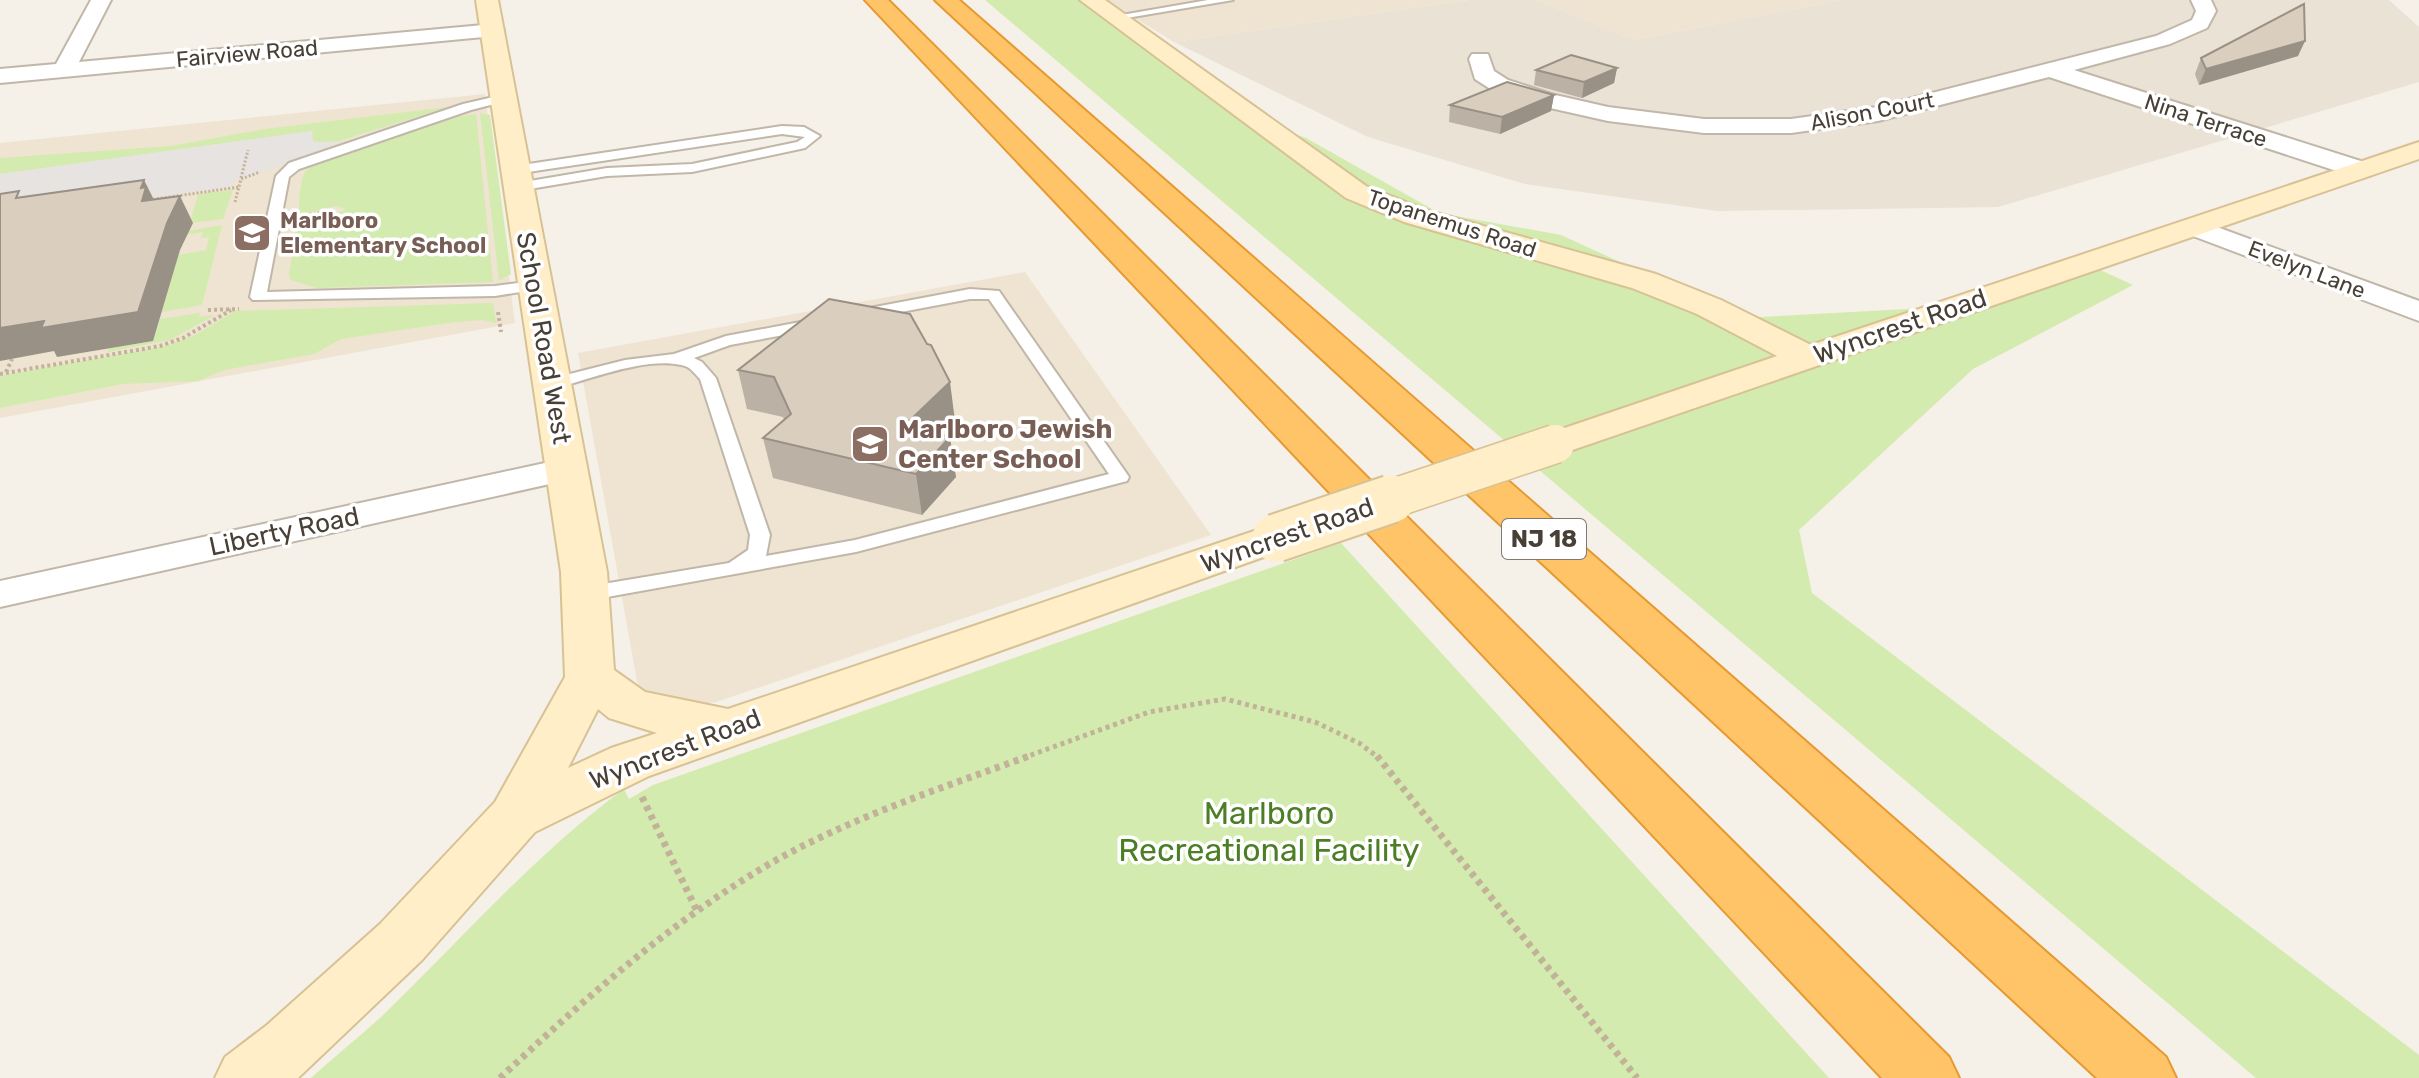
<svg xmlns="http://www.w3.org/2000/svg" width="2419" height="1078" viewBox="0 0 2419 1078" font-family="Rubik,sans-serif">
	<rect width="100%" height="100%" fill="#f5f0e8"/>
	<!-- residential -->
	<polygon fill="#e9e2d5" points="1469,0 1536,0 1634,40 1841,0 2389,0 2419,27 2419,82 1998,207 1717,211 1525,184 1368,137 1174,42"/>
	<!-- education -->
	<g fill="#efe4d1">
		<polygon points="1106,0 1469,0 1174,42"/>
		<polygon points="1536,0 1841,0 1634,40"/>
		<polygon points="485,94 515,323 0,418 0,143"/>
		<polygon points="1025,272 1211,535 716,702 696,705 644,694 637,681 578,353"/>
	</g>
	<!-- green -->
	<g fill="#d3ebae">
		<polygon points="985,0 1079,0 1232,112 1306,138 1439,213 1561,235 1742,318 1962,306 2085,263 2133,285 1973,369 1799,530 1812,593 2419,1055 2419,1078 2256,1078"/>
		<polygon points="448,107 330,144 313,141 312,131 0,174 0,158 171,146 265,129"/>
		<polygon points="480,113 490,115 511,274 499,281"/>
		<path d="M476 114 493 282 317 288 291 280 289 275 298 216 336 214 346 209 336 206 298 215C300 203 299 181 306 171 316 156 437 123 461 116Z"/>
		<polygon points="233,190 223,219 190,223 198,194"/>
		<polygon points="222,225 202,305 162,312 178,255 206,250 209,237 201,238 203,232 185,235 187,231"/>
		<polygon points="493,303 496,323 483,320 455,322 341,339 314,354 224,370 198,381 122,384 0,408 0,376 167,346 195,335 235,311"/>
		<polygon points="200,313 199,317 215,315 170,340 108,352 109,348 153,341 160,319"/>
		<path d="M1341 543 1829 1078H311C334 1057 358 1038 381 1017 461 940 534 855 624 789L629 799 653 785Z"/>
	</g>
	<!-- parking -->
	<polygon fill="#e6e3e0" points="313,131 311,139 315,142 345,141 246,178 235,179 233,186 0,220 0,174"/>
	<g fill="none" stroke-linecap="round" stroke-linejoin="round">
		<defs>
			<g id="lane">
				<polygon points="1208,0 1233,0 1115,20 1110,17"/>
				<polygon points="502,95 508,99 506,101 471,110 299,169 289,177 267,292 495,286 534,281 542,286 539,289 495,296 253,300 250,297 276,176 289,163 463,104"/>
				<polygon points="782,126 804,127 820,136 805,148 692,172 607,176 518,191 511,187 518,183 607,168 692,164 797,142 805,137 782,134 515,174 508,170 515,166"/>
				<path d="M970 289 999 291 1129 477 1127 481 856 552 585 601 578 599 574 594 578 589 585 587 729 563 748 550 750 535 700 379C694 373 690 366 681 365 643 357 589 380 552 389L543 384 546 380 625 360 674 354 726 336 816 319 824 324 816 329 730 345 694 358 702 362 716 378 770 535 766 556 855 540 1109 474 989 299H970L859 320 851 315 859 310Z"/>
			</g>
			<g id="street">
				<polygon points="91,0 111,0 79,62 494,24 504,30 494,36 0,83 0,69 56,64"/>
				<polygon points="2191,0 2211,0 2216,11 2207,28 2170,44 2074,70 2370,164 2374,170 2370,176 2352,176 2049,77 1878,121 1791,133 1704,133 1608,121 1537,105 1492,90 1475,79 1469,59 1472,54 1488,54 1494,71 1508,80 1551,94 1608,107 1704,119 1791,119 1877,107 2156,36 2192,20 2196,11"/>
				<polygon points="2195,219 2419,301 2419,321 2185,233 2181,227 2185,221"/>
				<polygon points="568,458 581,461 587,469 581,477 0,607 0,581"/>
			</g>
			<g id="secondary">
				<path d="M476 0H498L607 572 614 670 645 692 728 709 1260 529 1276 525 1292 529 1298 538 1292 547 649 776 535 832 422 960 298 1078H215L225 1057 267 1025 380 924 495 802 565 677 561 572ZM598 709 609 718 657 733 611 748 568 768Z"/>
				<polygon points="1080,0 1105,0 1366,186 1426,210 1656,274 1721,300 1811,345 2419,142 2419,159 1555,456 1541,452 1535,444 1541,436 1777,356 1697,314 1632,288 1404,222 1346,198"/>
			</g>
			<g id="highway">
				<polygon points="865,0 888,0 1949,1057 1959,1078 1882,1078"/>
				<polygon points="935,0 959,0 2166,1057 2176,1078 2097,1078"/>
			</g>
		</defs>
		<!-- lane casing -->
		<use href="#lane" stroke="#c1b7a9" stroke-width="4"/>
		<!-- street casing -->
		<use href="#street" stroke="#c1b7a9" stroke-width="4"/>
		<!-- secondary casing -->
		<use href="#secondary" stroke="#d7c295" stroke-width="4"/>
		<!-- highway casing -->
		<use href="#highway" stroke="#e69930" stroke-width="4"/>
		<!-- path-far3 -->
		<g stroke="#c3b29a" stroke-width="3" stroke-dasharray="2 2" stroke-linecap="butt">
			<polyline points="241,178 248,150"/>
			<polyline points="149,200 239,187"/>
			<polyline points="235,202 241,179 260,172"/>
			<polyline points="298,216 334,210"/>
		</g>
		<!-- path-far2 -->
		<g stroke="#c3b29a" stroke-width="4" stroke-dasharray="3 3" stroke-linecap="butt">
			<polyline points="208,310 239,309"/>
			<polyline points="498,312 501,332"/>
			<polyline points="6,372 12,359"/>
			<polyline points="0,374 160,346 183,338 231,310"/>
		</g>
		<!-- path-far1 -->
		<polyline stroke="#c3b29a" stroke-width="5" stroke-dasharray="4 4" stroke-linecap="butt" points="1023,758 1149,712 1225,699 1315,722 1359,743 1379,758"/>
		<!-- path -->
		<g stroke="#c3b29a" stroke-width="7" stroke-dasharray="5 5" stroke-linecap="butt">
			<polyline points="1377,756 1637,1078"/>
			<polyline points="642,797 697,911"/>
			<path d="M500 1078C585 999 670 922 771 863 852 817 942 788 1029 756"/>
		</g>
		<!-- lane -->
		<use href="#lane" fill="#fff" fill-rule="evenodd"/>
		<!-- street -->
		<use href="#street" fill="#fff" fill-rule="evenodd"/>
		<!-- secondary -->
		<use href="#secondary" fill="#ffeec7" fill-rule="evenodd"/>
		<!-- highway -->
		<use href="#highway" fill="#ffc468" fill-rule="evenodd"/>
		<defs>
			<polyline id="secondary-bridge-far1" points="1385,501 1555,444"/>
			<polyline id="secondary-bridge" points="1276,538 1391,499"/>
		</defs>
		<!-- secondary-bridge-far1 casing -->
		<use href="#secondary-bridge-far1" stroke="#d7c295" stroke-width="41" stroke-linecap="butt"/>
		<!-- secondary-bridge casing -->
		<use href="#secondary-bridge" stroke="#d7c295" stroke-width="51" stroke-linecap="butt"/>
		<!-- secondary-bridge-far1 -->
		<use href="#secondary-bridge-far1" stroke="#ffeec7" stroke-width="38"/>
		<!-- secondary-bridge -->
		<use href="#secondary-bridge" stroke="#ffeec7" stroke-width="47"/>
	</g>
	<!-- wall -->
	<g fill="#bbb1a4">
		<polygon points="2298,56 2199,85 2195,74 2201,58"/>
		<polygon points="1617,68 1614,83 1582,98 1534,85 1536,70"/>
		<polygon points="1554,95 1551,111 1500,134 1449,122 1450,105"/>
		<polygon points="927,344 955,421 942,435 956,477 922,515 773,478 763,438 784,420 783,417 747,409 738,370"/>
	</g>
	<!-- shaded-wall -->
	<g fill="#999086">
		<polygon points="2305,41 2298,56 2199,85 2206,69"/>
		<polygon points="1617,68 1614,83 1582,98 1584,82"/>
		<polygon points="1554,95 1551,111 1500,134 1502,117"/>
		<polygon points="144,180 157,206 142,201 141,188"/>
		<polygon points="180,196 193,223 180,250 153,341 57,357 54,351 0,361 0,328 167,223"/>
		<polygon points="950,382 955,421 910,466 904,426"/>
		<polygon points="950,437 956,477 922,515 916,474"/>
	</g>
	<!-- building -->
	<g fill="#dacebf" stroke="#999086" stroke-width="2">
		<polygon points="2304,4 2305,41 2206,69 2201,58"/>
		<polygon points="1571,55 1617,68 1584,82 1536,70"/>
		<polygon points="1507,82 1554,95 1502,117 1450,105"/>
		<polygon points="144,180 141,188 146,187 142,201 180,196 167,223 138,312 41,328 44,321 0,328 0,194 19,191 16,198"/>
		<polygon points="829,299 910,314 927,344 931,345 950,382 904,426 950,437 916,474 763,438 791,414 774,377 738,370"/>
	</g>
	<!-- icons -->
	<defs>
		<symbol id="school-square" viewBox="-11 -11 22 22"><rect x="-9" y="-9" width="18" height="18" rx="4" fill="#8d6e63" stroke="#fff"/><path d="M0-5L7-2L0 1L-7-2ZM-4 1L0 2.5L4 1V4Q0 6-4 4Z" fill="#fff"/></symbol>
	</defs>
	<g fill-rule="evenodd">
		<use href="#school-square" x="230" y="211" width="44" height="44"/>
		<use href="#school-square" x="848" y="422" width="44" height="44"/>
	</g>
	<g text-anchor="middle" stroke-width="7" stroke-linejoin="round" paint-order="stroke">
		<!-- far-street labels -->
		<g font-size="22" fill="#484036" stroke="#fff">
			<text transform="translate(247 53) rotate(-5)" y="8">Fairview Road</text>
			<text transform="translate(1872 111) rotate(-11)" y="8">Alison Court</text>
			<text transform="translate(2206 120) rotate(18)" y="8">Nina Terrace</text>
			<text transform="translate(1452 223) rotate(18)" y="8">Topanemus Road</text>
			<text transform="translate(2307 269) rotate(21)" y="8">Evelyn Lane</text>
		</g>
		<!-- far-education labels -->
		<g font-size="22" font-weight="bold" fill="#785e54" stroke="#fff" text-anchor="start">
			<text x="280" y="228">Marlboro<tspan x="280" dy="25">Elementary School</tspan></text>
		</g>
		<!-- shield labels -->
		<rect fill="#fff" stroke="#7f7972" stroke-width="2" x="1502" y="519" width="84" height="40" rx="6"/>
		<g font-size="24" font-weight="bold" fill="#484036">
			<text x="1544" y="547">NJ 18</text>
		</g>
		<!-- street labels -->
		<g font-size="26" fill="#484036" stroke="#fff">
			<text transform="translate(1900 326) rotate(-19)" y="9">Wyncrest Road</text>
			<text transform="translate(544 338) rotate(80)" y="9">School Road West</text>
			<text transform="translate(284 531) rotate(-12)" y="9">Liberty Road</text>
			<text transform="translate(1287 535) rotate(-19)" y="9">Wyncrest Road</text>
			<text transform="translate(675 749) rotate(-21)" y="9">Wyncrest Road</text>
		</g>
		<!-- education labels -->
		<g font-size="26" font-weight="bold" fill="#785e54" stroke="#fff" text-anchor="start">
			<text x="898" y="438">Marlboro Jewish<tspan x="898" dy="30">Center School</tspan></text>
		</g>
		<!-- near-park labels -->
		<g font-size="32" fill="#4c7e25" stroke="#fff">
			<text x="1269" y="824">Marlboro<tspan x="1269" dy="37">Recreational Facility</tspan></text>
		</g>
	</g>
</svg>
